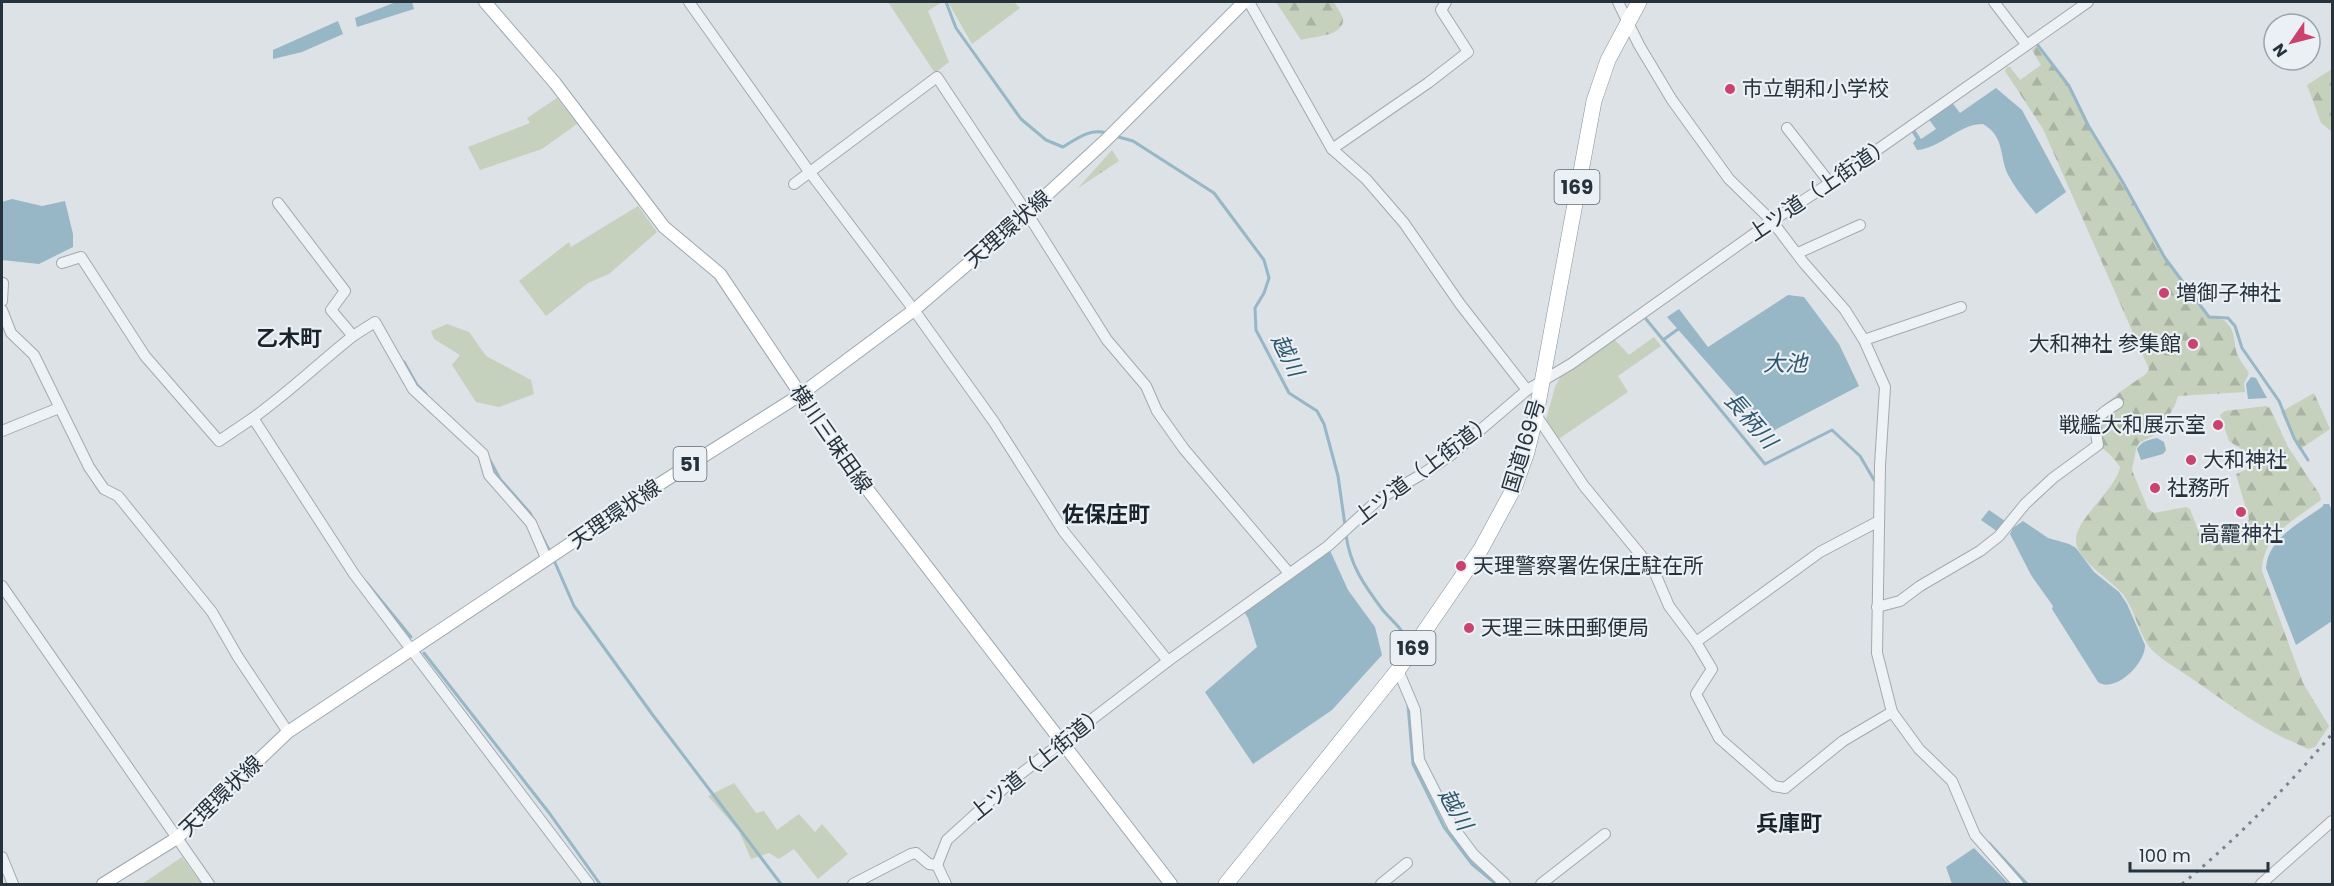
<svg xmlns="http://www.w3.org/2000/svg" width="2334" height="886" viewBox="0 0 2334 886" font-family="Poppins,'Noto Sans JP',sans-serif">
	<defs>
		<pattern id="forest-firs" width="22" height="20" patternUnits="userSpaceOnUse" patternTransform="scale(1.5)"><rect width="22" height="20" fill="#c5d0bd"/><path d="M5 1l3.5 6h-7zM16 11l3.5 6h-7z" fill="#a9b3a3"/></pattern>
		<pattern id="park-tufts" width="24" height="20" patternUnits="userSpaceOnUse" patternTransform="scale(1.5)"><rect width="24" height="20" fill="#c5d0bd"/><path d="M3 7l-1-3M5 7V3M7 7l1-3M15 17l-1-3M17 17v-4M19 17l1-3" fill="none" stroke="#a9b3a3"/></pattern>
	</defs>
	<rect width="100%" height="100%" fill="#dce2e6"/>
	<!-- grass -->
	<g fill="#c5d0bd">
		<polygon points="888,2 942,2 928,11 949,62 935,73"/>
		<polygon points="948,2 1014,2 1020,8 972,44"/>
		<polygon points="557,98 577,124 542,149 480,170 468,147 530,123 527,118"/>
		<polygon points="638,206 657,232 609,274 588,283 546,316 519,281 569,242 571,247"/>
		<polygon points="447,324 469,332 486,356 531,380 534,394 499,407 476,402 452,365 460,355 434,339 431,331"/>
		<polygon points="1654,337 1661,346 1618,376 1628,392 1557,440 1545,424 1555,387 1561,376 1613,338 1629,355"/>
		<polygon points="734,783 756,813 764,811 777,830 799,814 815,832 822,824 848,854 818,879 794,849 779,859 769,853 751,859 739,831 708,796"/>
		<polygon points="182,857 201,883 199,884 142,884"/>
	</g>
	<!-- forest -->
	<g fill="url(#forest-firs)">
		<path d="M1276 2H1334C1336 7 1342 14 1343 19 1344 37 1313 36 1301 40Z"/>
		<path d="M2036 46 2068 86 2087 125 2121 180 2164 258 2207 317 2224 320C2238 333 2232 342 2238 356 2241 363 2246 367 2249 374L2244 383 2245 392 2178 396 2175 405 2160 432 2139 443 2136 449 2132 470 2148 509 2154 513 2186 507 2190 509 2199 533 2201 535 2247 522 2249 519 2236 474 2250 468 2251 465 2246 452 2229 441 2220 415 2225 411 2266 406 2270 408 2288 447 2320 495 2321 500C2296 519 2262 535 2262 571L2303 683 2329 726 2315 747 2308 749C2291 741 2274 734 2259 724 2237 711 2216 695 2194 680 2181 671 2165 662 2153 651 2137 634 2136 608 2120 591 2109 579 2076 559 2076 540 2075 520 2117 488 2120 467 2109 449 2095 448 2089 426 2101 402 2125 389 2146 374L2149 369 2043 129 2005 71 2007 67H2010L2020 80 2041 65 2032 50Z"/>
		<polygon points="2332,69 2332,132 2321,123 2307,85"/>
		<polygon points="2314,393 2330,429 2299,450 2281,412"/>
	</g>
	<!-- park -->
	<polygon fill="url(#park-tufts)" points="1112,150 1119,161 1078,188"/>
	<!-- water -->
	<g fill="#97b6c6">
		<polygon points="396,2 412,2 414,9 357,27 355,18"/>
		<polygon points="338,21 343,34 302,52 273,59 273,50"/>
		<path d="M1996 88 2022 110 2066 192 2036 214C2027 202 2017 191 2010 178 1998 159 2007 138 1983 124 1958 124 1942 148 1917 150L1913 143 1916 139 1911 131 1914 128 1921 139 1936 129 1928 118 1951 101 1960 113Z"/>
		<polygon points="12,199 42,206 65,201 73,234 73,247 39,264 2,260 2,202"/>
		<polygon points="1788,295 1804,297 1839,344 1859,386 1769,433 1667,317 1679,309 1708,347"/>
		<polygon points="2251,377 2256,378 2267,398 2248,399 2246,384"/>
		<path d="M2157 438 2164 442 2166 450 2163 454 2141 460 2137 449C2142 441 2148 440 2157 438Z"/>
		<path d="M2324 504H2329L2332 510V621L2296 645 2266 568C2268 538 2300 523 2322 507Z"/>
		<polygon points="1989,510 2005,521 1998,532 1981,520"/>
		<path d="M2023 521 2048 538 2069 544 2076 548 2094 572 2119 592 2127 604 2145 645C2146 663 2115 694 2098 682L2052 609 2053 606 2031 575 2010 534 2013 528Z"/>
		<polygon points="1328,546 1348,590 1375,627 1382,655 1332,710 1253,764 1205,692 1257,647 1248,618 1241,607"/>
		<polygon points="1974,848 2009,884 1952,884 1946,867"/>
	</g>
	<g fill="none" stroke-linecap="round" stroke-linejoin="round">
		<!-- stream -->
		<g stroke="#97b6c6" stroke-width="3">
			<path d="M946 2 956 28 1021 119 1046 140 1063 147C1076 139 1090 128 1106 133"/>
			<polyline points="2036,43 2069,86 2088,125 2121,179 2165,258 2209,317 2228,318 2235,326 2242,348 2279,401 2294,438 2308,460"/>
			<polyline points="1115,136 1133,141 1214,193 1264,260 1269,278 1264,293 1255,308 1256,330 1289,393 1317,411 1324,424 1338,476 1345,525"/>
			<polyline points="1646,319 1765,464 1832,430 1860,456 1874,480"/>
			<polyline points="1663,340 1681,327"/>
			<polyline points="404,362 417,385 426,394"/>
			<polyline points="486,453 500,479 530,513 550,552"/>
			<path d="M1346 535C1350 565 1364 585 1382 609 1392 622 1406 629 1407 647"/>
			<polyline points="553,558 574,606 652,714 781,884"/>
			<polyline points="366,582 411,637"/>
			<polyline points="424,653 550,814 600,884"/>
			<polyline points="1408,705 1413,764 1444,827 1472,864 1496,884"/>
			<polyline points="1989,843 2027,884"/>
		</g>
		<defs>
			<g id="minor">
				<polyline points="689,2 808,170 914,310 994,422 1064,532 1168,661"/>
				<polyline points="1249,2 1332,149 1366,179 1404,223 1460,304 1527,390"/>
				<polyline points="1618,2 1639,45 1672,100 1729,179 1772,221 1803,262 1845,310 1864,340 1885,387 1880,465 1877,653 1892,712 1919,749 1952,781 1975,835 2018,884"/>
				<polyline points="1994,2 2026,44"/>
				<polyline points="1787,128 1830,183"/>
				<polyline points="1332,149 1428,83 1468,52 1441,10 1446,2"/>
				<polyline points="794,184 937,77 1027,213 1107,340 1146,386 1157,411 1184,449 1289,573"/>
				<polyline points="278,203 345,291 331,310 353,336 375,322 413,389 483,454 489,475 531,523 547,560"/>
				<polyline points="1798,253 1860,225"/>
				<polyline points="62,263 81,257 145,356 219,441 253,418 354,574 589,884"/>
				<polyline points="2,301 3,283"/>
				<polyline points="2,310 11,333 34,355 89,467 104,489 118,496 212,612 238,657 288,732"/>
				<polyline points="1864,340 1961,307"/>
				<polyline points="1536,415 1584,486 1654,571 1669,606 1696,642 1712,669 1696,694 1719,738 1774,786 1785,788 1843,741 1892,712"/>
				<path d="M253 418C288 393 319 363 353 336"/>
				<polyline points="2,431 59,408"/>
				<polyline points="2,586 209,884"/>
				<path d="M1877 607 1900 601 1920 586 1980 551 1999 536 2025 504 2053 478 2098 445C2093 419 2095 417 2118 403"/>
				<polyline points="1696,642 1820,552 1879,521"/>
				<polyline points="1398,670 1415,710 1419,760 1453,827 1474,855 1505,884"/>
				<polyline points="2,857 13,884"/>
				<polyline points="937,865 946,884"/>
				<polyline points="853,884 911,854 916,853 929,864 937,865 947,840 1014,779 1168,661 1328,546 1379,499 1424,473 1451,455 1527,390 1571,364 1772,221 1830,183 2088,2"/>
				<polyline points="1381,884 1407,863"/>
				<polyline points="1541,884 1605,834"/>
				<polyline points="2261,884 2332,821"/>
			</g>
			<g id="major">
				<polyline points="485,2 555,83 664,227 720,274 841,455 1171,884"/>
				<polyline points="103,884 177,838 288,732 661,483 800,395 914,310 1027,213 1105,141 1244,2"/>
			</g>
			<polyline id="highway" points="1226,884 1398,670 1481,549 1515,486 1527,452 1536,415 1594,101 1608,60 1639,2"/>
		</defs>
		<!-- minor casing -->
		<use href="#minor" stroke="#a2aab0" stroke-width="12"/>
		<!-- major casing -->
		<use href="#major" stroke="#9ca8b1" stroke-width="14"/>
		<!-- highway casing -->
		<use href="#highway" stroke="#84929c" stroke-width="16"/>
		<!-- minor -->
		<use href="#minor" stroke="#eff2f5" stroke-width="10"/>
		<!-- major -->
		<use href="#major" stroke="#fff" stroke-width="12"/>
		<!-- highway -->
		<use href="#highway" stroke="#fff" stroke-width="15"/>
		<!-- rail -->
		<path stroke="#76848f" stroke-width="3" stroke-dasharray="3 6" stroke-linecap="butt" d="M2182 884C2237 839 2286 788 2332 734"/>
	</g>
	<!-- markers -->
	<g fill="#cb426e" stroke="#ebf0f4" stroke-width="2">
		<circle cx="1730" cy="89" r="6"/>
		<circle cx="2164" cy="293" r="6"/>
		<circle cx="2193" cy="344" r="6"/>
		<circle cx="2218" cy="425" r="6"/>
		<circle cx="2191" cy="460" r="6"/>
		<circle cx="2155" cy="488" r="6"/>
		<circle cx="2241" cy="512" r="6"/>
		<circle cx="1461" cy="566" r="6"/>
		<circle cx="1469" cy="628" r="6"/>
	</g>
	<g text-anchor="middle" stroke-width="4.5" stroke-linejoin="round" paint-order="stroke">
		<!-- shield labels -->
		<g fill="#ebf0f4" stroke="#616b73" stroke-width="1.5">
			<rect x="1554.5" y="170" width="45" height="34" rx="4.5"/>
			<rect x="673.5" y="447" width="33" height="34" rx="4.5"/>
			<rect x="1390.5" y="631" width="45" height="34" rx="4.5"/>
		</g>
		<g font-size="20" font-weight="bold" fill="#26323c">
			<text x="1577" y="194">169</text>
			<text x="690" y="471">51</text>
			<text x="1413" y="655">169</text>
		</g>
		<!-- poi labels -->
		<g font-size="21" fill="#26323c" stroke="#ebf0f4" text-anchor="start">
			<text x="1742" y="96">市立朝和小学校</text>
			<text x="2176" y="300">増御子神社</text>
			<text x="2181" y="351" text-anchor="end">大和神社 参集館</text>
			<text x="2206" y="432" text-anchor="end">戦艦大和展示室</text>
			<text x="2203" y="467">大和神社</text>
			<text x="2167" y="495">社務所</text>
			<text x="2241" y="541" text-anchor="middle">高龗神社</text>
			<text x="1473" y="573">天理警察署佐保庄駐在所</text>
			<text x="1481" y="635">天理三昧田郵便局</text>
		</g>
		<!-- street labels -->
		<g font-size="21" fill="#26323c" stroke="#ebf0f4">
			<text transform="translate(1820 189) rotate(-34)" y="7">上ツ道（上街道）</text>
			<text transform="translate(1008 229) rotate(-41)" y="7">天理環状線</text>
			<text transform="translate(831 439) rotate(55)" y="7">横川三昧田線</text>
			<text transform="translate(1524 446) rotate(-73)" y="7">国道169号</text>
			<text transform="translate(1424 469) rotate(-37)" y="7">上ツ道（上街道）</text>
			<text transform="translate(615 514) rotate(-34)" y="7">天理環状線</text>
			<text transform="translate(1038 763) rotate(-39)" y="7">上ツ道（上街道）</text>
			<text transform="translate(221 796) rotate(-44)" y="7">天理環状線</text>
		</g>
		<!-- neighbourhood labels -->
		<g font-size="22" font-weight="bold" fill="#19232c" stroke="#ebf0f4">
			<text x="289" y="346">乙木町</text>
			<text x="1106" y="522">佐保庄町</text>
			<text x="1789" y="831">兵庫町</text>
		</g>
		<!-- water labels -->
		<g font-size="22" font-style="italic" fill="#31576f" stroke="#ebf0f4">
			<text transform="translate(1288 355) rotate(63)" y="8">越川</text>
			<text x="1785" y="371">大池</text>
			<text transform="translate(1751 420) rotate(49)" y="8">長柄川</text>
			<text transform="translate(1456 809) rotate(60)" y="8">越川</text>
		</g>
	</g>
	<!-- border -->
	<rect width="2334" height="886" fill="none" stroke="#26323c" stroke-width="6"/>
	<!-- north arrow -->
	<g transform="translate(2292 42) rotate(235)"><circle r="28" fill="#ebf0f4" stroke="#9ca4aa" stroke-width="1.5"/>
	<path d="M0-4.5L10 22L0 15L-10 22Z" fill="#cb426e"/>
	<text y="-9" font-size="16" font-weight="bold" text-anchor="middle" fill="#26323c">N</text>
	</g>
	<!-- scale -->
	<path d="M2130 862v9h138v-9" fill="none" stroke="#26323c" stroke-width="3"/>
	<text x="2139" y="862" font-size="18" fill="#26323c" stroke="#ebf0f4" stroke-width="4.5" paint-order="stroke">100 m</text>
</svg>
